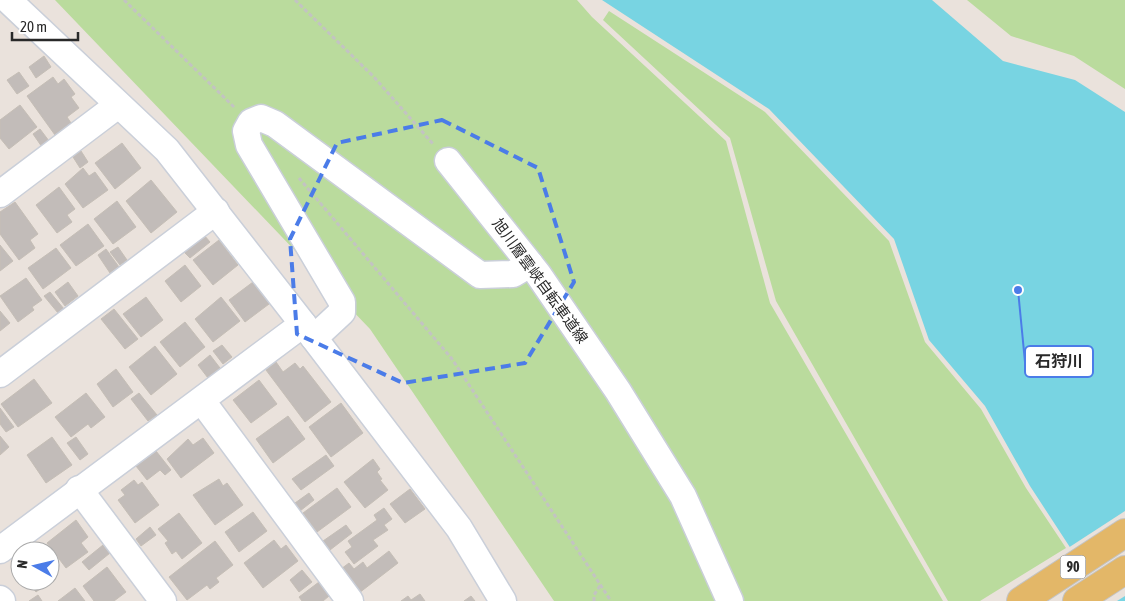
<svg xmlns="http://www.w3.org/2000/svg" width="1125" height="601" viewBox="0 0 1125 601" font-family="'Asap Condensed','Noto Sans JP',sans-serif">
	<rect width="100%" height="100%" fill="#eae2dc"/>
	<!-- green -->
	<g fill="#badb9d">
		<polygon points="55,0 577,0 592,17 726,141 770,303 943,601 554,601 370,329"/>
		<polygon points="967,0 1125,0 1125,89 1074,56 1011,36"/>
		<polygon points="609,11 765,112 889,241 925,342 981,409 1026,488 1066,548 980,601 948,601 776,301 730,138 603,20"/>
	</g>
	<!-- water -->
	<polygon fill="#78d4e2" points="602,0 932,0 1003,61 1075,80 1125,112 1125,601 1105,601 1030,486 985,406 929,340 894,239 769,109"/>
	<!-- pier -->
	<polygon fill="#eae2dc" points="1125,511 1125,596 1117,601 1102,601 1068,548"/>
	<!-- building -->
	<g fill="#c2bcb9" stroke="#c5beb6">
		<polygon points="44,56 51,67 36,78 29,67"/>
		<polygon points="19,72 29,86 17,94 7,80"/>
		<polygon points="53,77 58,84 64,79 75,94 71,97 79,108 67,117 71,123 55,135 27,96"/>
		<polygon points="20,105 37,127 9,149 0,138 0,120"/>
		<polygon points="40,129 49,141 42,147 33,134"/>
		<polygon points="122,143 141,168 115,189 95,163"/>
		<polygon points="81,151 88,162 80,168 73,157"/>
		<polygon points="83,168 89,176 95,172 108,190 83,208 65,184"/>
		<polygon points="151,180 177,212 151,233 126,201"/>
		<polygon points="59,187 75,209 67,215 72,222 57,233 36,205"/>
		<polygon points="117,201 136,227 113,244 94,219"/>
		<polygon points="15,202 38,234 30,240 35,248 19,260 0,234 0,212"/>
		<polygon points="88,224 104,246 76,266 60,245"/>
		<polygon points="204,235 210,242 190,258 184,252"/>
		<polygon points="219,240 238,265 213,285 193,260"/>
		<polygon points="0,245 13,261 0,271"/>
		<polygon points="118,247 127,260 120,265 110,252"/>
		<polygon points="56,248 71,268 43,289 28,268"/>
		<polygon points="106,249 119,267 110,273 98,255"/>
		<polygon points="185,265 201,286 181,302 165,281"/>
		<polygon points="26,278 42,300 32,307 34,310 18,322 0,296"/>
		<polygon points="257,279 273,301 245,322 229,300"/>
		<polygon points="68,282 78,296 65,306 55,292"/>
		<polygon points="50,292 64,309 58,313 44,296"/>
		<polygon points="146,297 163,320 141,337 123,314"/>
		<polygon points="221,297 240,321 213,342 195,319"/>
		<polygon points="114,309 138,339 125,349 101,319"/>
		<polygon points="0,311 10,323 0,331"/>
		<polygon points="185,322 205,347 180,367 160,342"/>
		<polygon points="222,345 232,357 223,364 213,351"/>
		<polygon points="155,346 177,374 151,395 129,367"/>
		<polygon points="210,355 220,368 208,378 198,365"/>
		<polygon points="276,362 283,372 295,363 300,369 303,366 331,402 305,422 266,370"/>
		<polygon points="116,369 133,392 113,407 97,384"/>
		<polygon points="34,379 52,403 18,427 1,404"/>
		<polygon points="259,380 277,404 251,423 233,400"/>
		<polygon points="86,393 105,417 91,428 88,424 71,437 55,417"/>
		<polygon points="139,393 157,415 148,421 131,399"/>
		<polygon points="341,403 363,433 331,457 309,427"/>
		<polygon points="0,408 14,427 6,432 0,424"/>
		<polygon points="288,416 305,439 273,463 256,439"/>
		<polygon points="0,436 9,447 0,455"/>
		<polygon points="52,437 72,465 46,483 27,455"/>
		<polygon points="76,437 88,454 80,460 67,443"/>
		<polygon points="203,438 214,453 181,478 167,459 188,439 193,445"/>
		<polygon points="156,451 171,470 165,475 160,470 147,480 136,466"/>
		<polygon points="326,455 334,466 301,490 292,479"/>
		<polygon points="373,459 380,469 377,472 382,479 380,480 388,490 365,508 344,482"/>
		<polygon points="219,479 223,486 227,483 243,505 215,525 193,495"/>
		<polygon points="134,480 138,485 142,482 159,505 135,523 118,500 125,495 121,490"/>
		<polygon points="337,488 351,507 317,532 303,513"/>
		<polygon points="410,489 425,509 405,523 390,504"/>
		<polygon points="309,493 314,500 300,511 295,503"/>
		<polygon points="384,508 392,519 384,525 388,530 373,540 378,546 354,564 345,552 352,547 348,541 377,520 374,515"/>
		<polygon points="253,512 267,531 239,552 225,532"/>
		<polygon points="179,513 202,543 182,559 176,551 172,554 165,543 168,541 158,529"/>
		<polygon points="76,520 88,537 81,543 88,552 66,568 47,543"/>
		<polygon points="346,525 352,533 330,550 323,541"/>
		<polygon points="150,527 156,535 141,546 136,539"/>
		<polygon points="274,540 281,549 286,545 298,561 263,588 244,563"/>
		<polygon points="215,541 233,565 216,578 219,582 210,589 207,585 187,600 169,577"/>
		<polygon points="103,545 110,553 89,570 82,562"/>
		<polygon points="389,551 398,563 359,593 341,569 349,563 354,569 363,562 367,568"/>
		<polygon points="50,566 57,576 36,592 28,581 50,581"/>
		<polygon points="107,567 126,592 114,601 94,601 83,586"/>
		<polygon points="302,570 312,582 299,592 290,580"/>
		<polygon points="319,582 329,596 323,601 302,601 299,597"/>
		<polygon points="75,588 85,601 58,601"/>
		<polygon points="420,594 425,601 401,601 408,596 411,600"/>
		<polygon points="38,595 42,601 29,601"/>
		<polygon points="471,596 475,601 464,601"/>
	</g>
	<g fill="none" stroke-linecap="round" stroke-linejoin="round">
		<defs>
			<g id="minor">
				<polyline points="8,0 167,150 314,338 459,528 503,601"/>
				<polyline points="448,161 538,274 618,391 683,496 730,601"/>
				<polyline points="0,194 118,105"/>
				<polyline points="314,338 342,312 342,302 249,145 246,131 251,122 261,118 275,124 480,275 513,274 530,264"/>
				<polyline points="0,374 216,211"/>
				<polyline points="202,401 350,601"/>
				<polyline points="79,489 163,601"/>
				<polyline points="0,550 303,324"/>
				<polyline points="0,599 2,601"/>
			</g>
			<g id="major">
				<polyline points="1021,601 1125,533"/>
				<polyline points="1077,601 1125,570"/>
			</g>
		</defs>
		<!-- minor casing -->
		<use href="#minor" stroke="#cacfd9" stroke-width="29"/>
		<!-- major casing -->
		<use href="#major" stroke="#c3c3c3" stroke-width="30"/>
		<!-- path -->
		<g stroke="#c3c3c3" stroke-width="3" stroke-dasharray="4 2.5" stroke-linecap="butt">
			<polyline points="124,0 234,107"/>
			<polyline points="295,0 374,77 433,144"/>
			<polyline points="299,178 452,359 611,601"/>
			<polyline points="594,601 594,595 601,584"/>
		</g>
		<!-- minor -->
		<use href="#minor" stroke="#fff" stroke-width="26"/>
		<!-- major -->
		<use href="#major" stroke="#e3b768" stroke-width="28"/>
	</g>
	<!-- marked area -->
	<path fill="none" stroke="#4b7ce8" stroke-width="4" stroke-dasharray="10 6" stroke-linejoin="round" d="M442 120 538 168 574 282 525 363 403 383 297 334 290 239 337 143Z"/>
	<g text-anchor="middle" stroke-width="5" stroke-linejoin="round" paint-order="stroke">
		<!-- shield labels -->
		<rect fill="#fff" stroke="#696969" stroke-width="1" x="1060.5" y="555.5" width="25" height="23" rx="4"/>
		<g font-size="14" font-weight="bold" fill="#292929">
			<text x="1073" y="572">90</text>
		</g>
		<!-- street labels -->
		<g font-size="15" fill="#292929" stroke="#fff">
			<text transform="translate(540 281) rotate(54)" y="5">旭川層雲峡自転車道線</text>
		</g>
	</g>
	<!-- callouts -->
	<path fill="none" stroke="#4b7ce8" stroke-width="2" d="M1018 290L1025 362"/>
	<circle fill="#4b7ce8" stroke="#fff" stroke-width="2" cx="1018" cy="290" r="5"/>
	<rect fill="#fff" stroke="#4b7ce8" stroke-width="2" x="1025" y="346" width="68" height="31" rx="5"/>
	<g font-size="16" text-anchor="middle" font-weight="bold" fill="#292929">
		<text x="1059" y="367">石狩川</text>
	</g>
	<!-- north arrow -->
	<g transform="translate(35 566) rotate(278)"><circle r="24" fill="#ffffff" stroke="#a9a9a9"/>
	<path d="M0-4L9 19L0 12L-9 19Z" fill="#4b7ce8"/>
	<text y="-8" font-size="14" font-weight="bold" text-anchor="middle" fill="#292929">N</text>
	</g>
	<!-- scale -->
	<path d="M12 32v8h66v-8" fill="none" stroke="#292929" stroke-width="2.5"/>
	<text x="20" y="32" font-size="15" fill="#292929" stroke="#ffffff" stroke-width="4" paint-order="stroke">20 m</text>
</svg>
